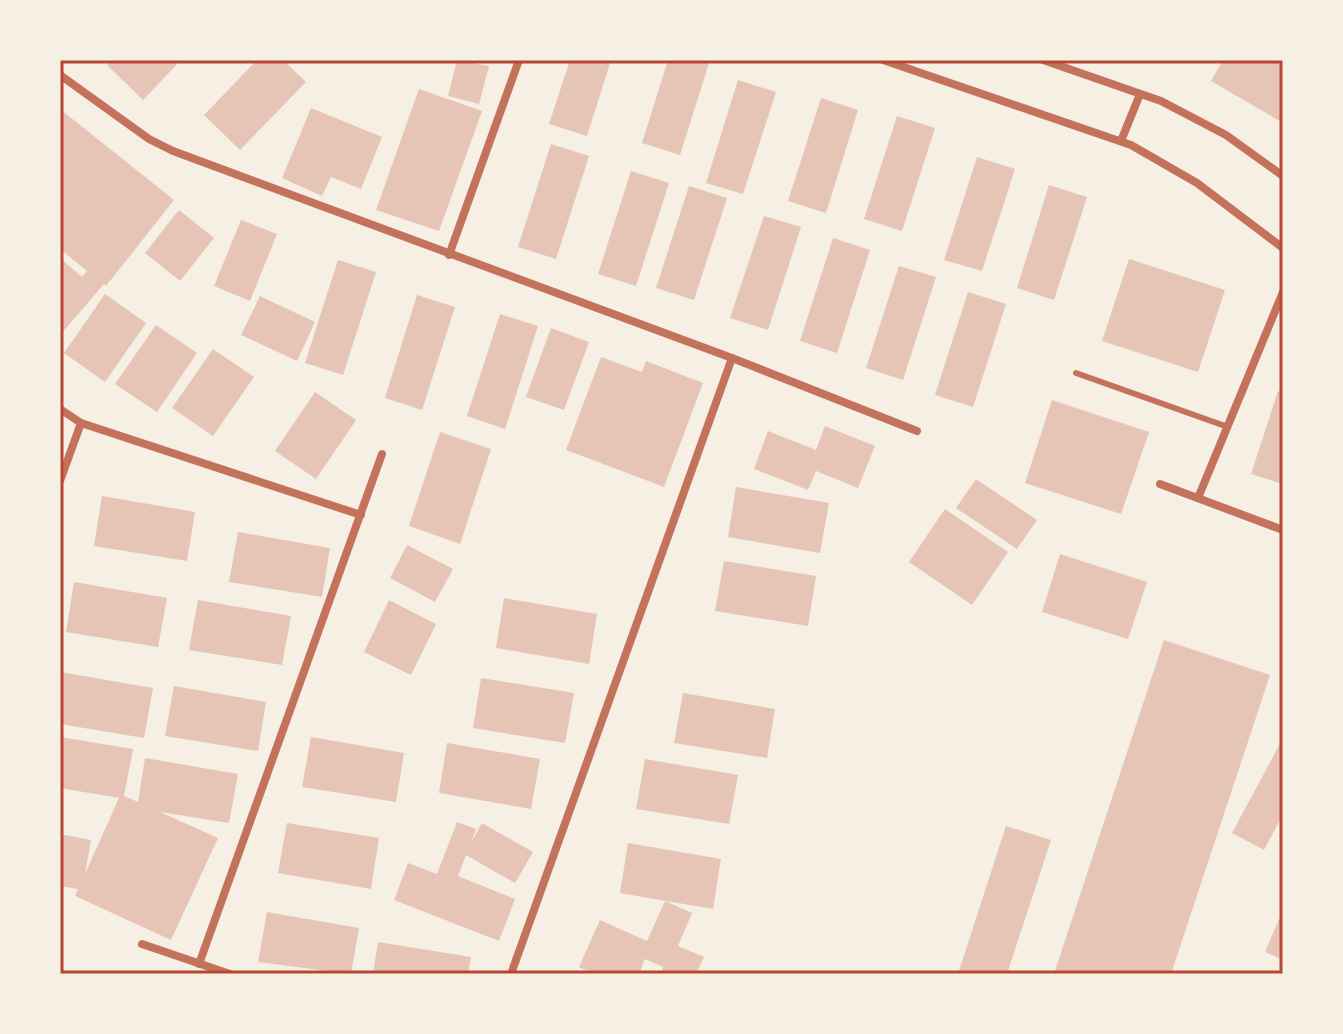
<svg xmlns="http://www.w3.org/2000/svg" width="1343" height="1034" viewBox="0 0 1343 1034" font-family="'Titillium Web',sans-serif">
	<rect width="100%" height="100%" fill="#f6efe4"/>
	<!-- building -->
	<g fill="#e6c5b7">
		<polygon points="112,60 181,60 143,100 107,65"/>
		<polygon points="257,60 283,60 306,82 240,150 204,115"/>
		<polygon points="457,60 489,66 479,104 448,96"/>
		<polygon points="570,60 611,60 587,136 549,124"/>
		<polygon points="668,60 710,60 680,155 642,143"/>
		<polygon points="1223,60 1283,60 1283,123 1211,81"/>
		<polygon points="738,80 776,92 743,194 706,183"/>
		<polygon points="419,89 482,111 439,231 376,210"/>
		<polygon points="821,98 858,110 826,213 788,201"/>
		<polygon points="311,108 382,137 361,189 331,177 322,196 282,178"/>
		<polygon points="60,109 174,200 106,286 104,284 60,335 60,258 82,277 87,271 60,249"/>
		<polygon points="897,116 935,128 902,231 864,219"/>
		<polygon points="551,144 589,156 556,259 518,247"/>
		<polygon points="977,157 1015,169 982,271 944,260"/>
		<polygon points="631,171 669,183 636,286 598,274"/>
		<polygon points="1049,185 1087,197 1054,300 1017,288"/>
		<polygon points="689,186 727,198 694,300 656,288"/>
		<polygon points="179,210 214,238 180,281 145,253"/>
		<polygon points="764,216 801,227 768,330 730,318"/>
		<polygon points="241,220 277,234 250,301 214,286"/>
		<polygon points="833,238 870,250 837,353 800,341"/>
		<polygon points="1129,259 1225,290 1198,372 1102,341"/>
		<polygon points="338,260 376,272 343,375 305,363"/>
		<polygon points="899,266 936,277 903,380 866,368"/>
		<polygon points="968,292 1006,304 973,407 935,395"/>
		<polygon points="105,294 146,323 105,382 64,353"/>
		<polygon points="417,295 455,307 422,410 385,398"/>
		<polygon points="260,296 315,322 297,361 241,335"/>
		<polygon points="500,314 538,326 505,429 467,416"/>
		<polygon points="156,325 197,353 157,412 115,384"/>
		<polygon points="551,328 589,342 564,410 526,397"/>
		<polygon points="213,349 254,377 213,436 172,408"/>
		<polygon points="601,357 642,372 646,361 703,383 664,487 566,450"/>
		<polygon points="1278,391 1283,393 1283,484 1251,474"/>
		<polygon points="315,392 356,420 316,479 275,451"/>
		<polygon points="1052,400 1149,432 1121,514 1025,483"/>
		<polygon points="825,426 875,446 858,488 816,471 808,490 754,469 768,431 816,450"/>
		<polygon points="440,432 491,449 460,544 409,526"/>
		<polygon points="976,479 1037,520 1017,549 956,508"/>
		<polygon points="736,487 829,503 820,553 728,537"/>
		<polygon points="102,496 195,512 187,561 94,546"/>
		<polygon points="945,509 1008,552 972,605 909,562"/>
		<polygon points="238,532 330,548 322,597 229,582"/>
		<polygon points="407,545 453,569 435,602 390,578"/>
		<polygon points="1060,554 1147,582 1128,639 1042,612"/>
		<polygon points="724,561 816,576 808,626 715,611"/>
		<polygon points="74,582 167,598 158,647 66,632"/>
		<polygon points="504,598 597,614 589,664 496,648"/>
		<polygon points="198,600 291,616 282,665 189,650"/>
		<polygon points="389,600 436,624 411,675 364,652"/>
		<polygon points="1164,640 1270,675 1171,974 1054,974"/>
		<polygon points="60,672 153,688 144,738 60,724"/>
		<polygon points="481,678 574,693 565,743 473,728"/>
		<polygon points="174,686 266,702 258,751 165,736"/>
		<polygon points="683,693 775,709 767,758 674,743"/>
		<polygon points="60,737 133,749 124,796 138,802 145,758 238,774 229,823 160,812 218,838 171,940 75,896 78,889 60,886 60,834 91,840 85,874 119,798 60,788"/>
		<polygon points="311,737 404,753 396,802 302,787"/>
		<polygon points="1283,738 1283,814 1264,850 1232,833"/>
		<polygon points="447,743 540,759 531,809 439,793"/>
		<polygon points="645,759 738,775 729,824 636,809"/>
		<polygon points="457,822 476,829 471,843 482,823 533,852 515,883 466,855 458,876 515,899 499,941 394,900 408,863 437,874"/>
		<polygon points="287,823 379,838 371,889 278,873"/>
		<polygon points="1006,826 1051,840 1007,974 958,974"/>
		<polygon points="628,843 721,859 713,909 620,893"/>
		<polygon points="665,901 692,913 678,946 704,957 696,974 661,974 663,967 645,959 639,974 594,974 579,967 600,920 647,941"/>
		<polygon points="1283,910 1283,960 1265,952"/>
		<polygon points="267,912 359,928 351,974 258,962"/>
		<polygon points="378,942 471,957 468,974 373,974"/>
	</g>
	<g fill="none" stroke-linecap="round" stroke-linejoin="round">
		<!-- service -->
		<polyline stroke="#c5725c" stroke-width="6" points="1076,373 1228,427"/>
		<!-- minor -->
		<g stroke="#c5725c" stroke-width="8">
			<polyline points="883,60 1131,145 1197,183 1283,248"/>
			<polyline points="1043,60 1161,101 1226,135 1283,176"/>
			<polyline points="60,75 149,139 173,151 732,358 917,431"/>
			<polyline points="1121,141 1140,94"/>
			<polyline points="449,255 519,60"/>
			<polyline points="60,409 81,423 361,515"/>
			<polyline points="60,481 81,423"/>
			<polyline points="1160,484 1283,530"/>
			<polyline points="1198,498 1283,292"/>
			<polyline points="142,944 230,974"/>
			<polyline points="199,964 382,454"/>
			<polyline points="511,974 732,358"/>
		</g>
	</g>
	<!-- border -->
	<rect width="1343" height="1034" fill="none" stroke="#f6efe4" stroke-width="124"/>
	<rect x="62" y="62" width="1219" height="910" fill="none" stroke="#b5482f" stroke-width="3"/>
</svg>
